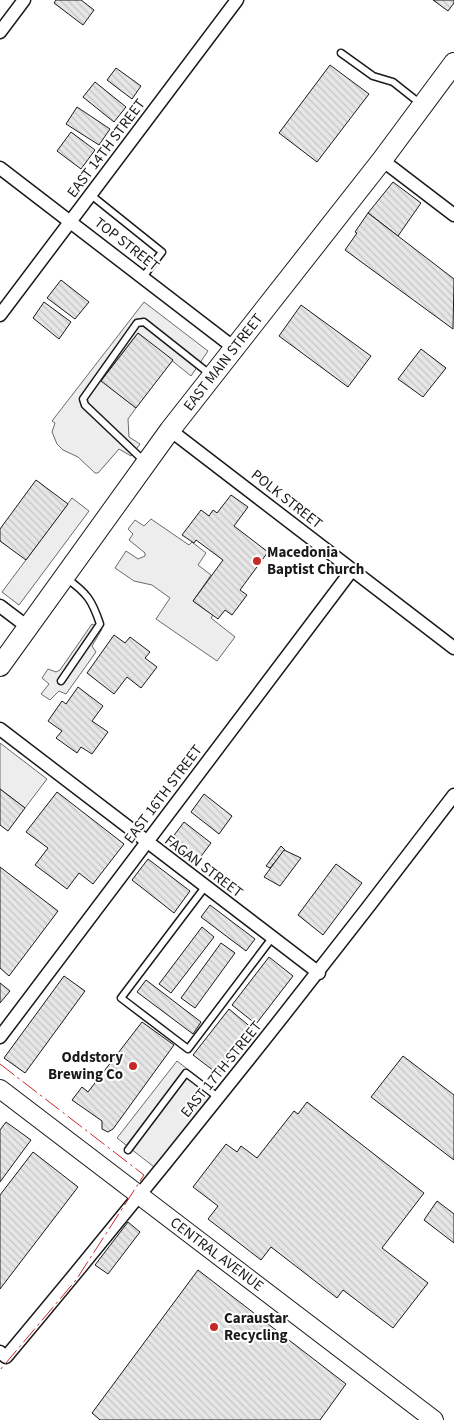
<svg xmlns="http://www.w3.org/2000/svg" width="454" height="1420" viewBox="0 0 454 1420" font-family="'Source Sans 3',sans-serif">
	<defs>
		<pattern id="building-back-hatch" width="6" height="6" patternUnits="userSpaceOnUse" patternTransform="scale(1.25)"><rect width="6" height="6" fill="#e6e6e6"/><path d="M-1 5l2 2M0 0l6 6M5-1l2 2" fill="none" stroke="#c5c5c5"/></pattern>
	</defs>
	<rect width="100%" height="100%" fill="#fff"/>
	<!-- built -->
	<g fill="#ededed" stroke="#6a6a6a">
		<polygon points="144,302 208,351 191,376 138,333 101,380 136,408 128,419 129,437 140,444 131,456 119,449 98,473 95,473 78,457 63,450 57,444 52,432 55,423 52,421"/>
		<polygon points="72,498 89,511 19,605 2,592"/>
		<polygon points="151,519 189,545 192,542 206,553 198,565 211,575 193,601 213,615 211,618 235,637 217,661 156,619 170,598 152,585 134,581 115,568 126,551 138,559 145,556 145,553 129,540 133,534 128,529 135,520 144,526"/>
		<polygon points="92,624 102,629 92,646 96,652 66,694 59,691 50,700 41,694 49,684 42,678 48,669 56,672 60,670"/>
		<polygon points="0,743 47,779 25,808 0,789"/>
		<polygon points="177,1061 217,1092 158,1170 117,1138"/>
	</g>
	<!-- building -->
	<g fill="url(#building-back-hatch)" stroke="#1a1a1a">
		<polygon points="56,0 81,0 94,10 83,25 54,3"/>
		<polygon points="433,0 454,0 454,3 448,11"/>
		<polygon points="330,65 369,94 317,162 279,133"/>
		<polygon points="116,68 141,86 132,99 107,80"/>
		<polygon points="95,82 126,107 114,122 83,97"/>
		<polygon points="77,107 110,129 99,145 66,124"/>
		<polygon points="71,132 95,150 81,169 57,151"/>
		<polygon points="393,182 421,203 398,236 368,213"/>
		<polygon points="368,213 454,279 453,329 345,250 357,233 355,232"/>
		<polygon points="61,280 89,302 75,319 47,298"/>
		<polygon points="44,302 71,322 59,339 33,318"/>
		<polygon points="301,305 371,356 348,387 279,336"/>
		<polygon points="138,333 173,360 136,408 101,381"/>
		<polygon points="421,349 446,368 423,397 398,379"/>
		<polygon points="36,480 68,504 26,560 0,541 0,529"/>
		<polygon points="231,495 248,507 234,526 268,552 240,590 247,595 232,615 225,610 218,619 193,601 223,560 196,540 194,543 182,535 201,510 209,516 213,510 217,513"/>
		<polygon points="114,635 125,643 130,637 150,652 145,658 157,667 141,688 127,677 114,694 87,673"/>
		<polygon points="78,687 103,706 92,721 108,732 92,754 81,747 77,753 56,738 62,731 48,721 62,701 66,704"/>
		<polygon points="0,789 25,808 8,831 0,825"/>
		<polygon points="57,792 124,844 93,884 79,873 67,889 35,865 48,848 26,832"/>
		<polygon points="204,794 232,816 219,834 191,812"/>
		<polygon points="184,822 211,843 199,859 172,838"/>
		<polygon points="281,846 285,850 270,868 266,866"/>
		<polygon points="284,850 301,858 280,886 264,877"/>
		<polygon points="148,859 190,891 174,913 132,880"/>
		<polygon points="336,864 362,883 323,935 298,915"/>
		<polygon points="0,867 58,911 9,976 0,968"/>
		<polygon points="210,905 255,939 246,951 201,917"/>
		<polygon points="202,927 214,937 171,993 159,984"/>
		<polygon points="221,943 235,953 195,1008 181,998"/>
		<polygon points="269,957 293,976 256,1024 232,1005"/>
		<polygon points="64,976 85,991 25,1073 4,1058"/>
		<polygon points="146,980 201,1022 193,1034 137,992"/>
		<polygon points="0,983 10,991 0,1003"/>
		<polygon points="229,1009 253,1029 218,1074 193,1055"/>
		<polygon points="142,1022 174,1045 113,1129 108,1132 102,1129 102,1121 72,1100 82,1087 88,1092"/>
		<polygon points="403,1056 454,1095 454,1160 371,1097"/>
		<polygon points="307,1102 424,1193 382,1248 428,1283 393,1328 343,1290 337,1298 271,1247 261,1260 208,1219 218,1206 193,1187 226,1144 237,1152 241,1146 257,1158 294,1111 298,1114"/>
		<polygon points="6,1122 31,1140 0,1182 0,1130"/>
		<polygon points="33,1152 78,1187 0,1289 0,1195"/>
		<polygon points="437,1201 454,1214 454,1243 424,1220"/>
		<polygon points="128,1222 140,1232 108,1274 95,1265"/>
		<polygon points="198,1270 346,1384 320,1420 100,1420 92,1413"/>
	</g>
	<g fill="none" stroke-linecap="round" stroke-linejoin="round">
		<defs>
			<g id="lane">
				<polyline points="341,53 373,76 393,82 422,105"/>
				<polyline points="91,195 162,252 143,277"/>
				<polyline points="144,461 85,405 83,399 137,323 144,322 211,375"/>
				<path d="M61 681 100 624C92 600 87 593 66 578"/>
				<polyline points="205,887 121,998 188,1049 272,938"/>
				<polyline points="128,1150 186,1073 219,1098"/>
			</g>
			<g id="street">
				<polyline points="0,32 24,0"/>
				<polyline points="382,160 454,215"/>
				<polyline points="0,168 233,347"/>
				<polyline points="0,315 237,0"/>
				<polyline points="170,430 454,648"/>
				<polyline points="0,606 29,628"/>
				<polyline points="0,729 319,973"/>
				<polyline points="0,1037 352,570"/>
				<path d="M0 1352 6 1357C160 1173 309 986 454 795"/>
			</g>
			<polyline id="secondary" points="0,1089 434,1420"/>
			<polyline id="primary" points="0,666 170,430 382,160 454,63"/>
		</defs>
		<!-- lane casing -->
		<use href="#lane" stroke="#1a1a1a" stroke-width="9"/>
		<!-- street casing -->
		<use href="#street" stroke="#1a1a1a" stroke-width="15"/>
		<!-- secondary casing -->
		<use href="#secondary" stroke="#1a1a1a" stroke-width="20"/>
		<!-- primary casing -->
		<use href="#primary" stroke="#1a1a1a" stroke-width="22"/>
		<!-- lane -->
		<use href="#lane" stroke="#fff" stroke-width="6"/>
		<!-- street -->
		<use href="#street" stroke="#fff" stroke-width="12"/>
		<!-- secondary -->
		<use href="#secondary" stroke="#fff" stroke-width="18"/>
		<!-- primary -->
		<use href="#primary" stroke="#fff" stroke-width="20"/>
		<!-- power -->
		<polyline stroke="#c62828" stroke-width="1" stroke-dasharray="18 4 2.5 4" stroke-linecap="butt" points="0,1064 144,1175 76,1280 0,1370"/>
	</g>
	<!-- markers -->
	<g fill="#c62828" stroke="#fff" stroke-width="2">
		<circle cx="257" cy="561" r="5"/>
		<circle cx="133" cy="1066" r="5"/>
		<circle cx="214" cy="1327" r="5"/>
	</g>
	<g text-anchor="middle" stroke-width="4" stroke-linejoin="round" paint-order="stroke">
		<!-- street labels -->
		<g font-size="15" fill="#1a1a1a" stroke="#fff">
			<text transform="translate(106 148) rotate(-53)" y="5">EAST 14TH STREET</text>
			<text transform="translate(127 244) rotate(38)" y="5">TOP STREET</text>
			<text transform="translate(223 362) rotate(-52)" y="5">EAST MAIN STREET</text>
			<text transform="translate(287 499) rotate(38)" y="5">POLK STREET</text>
			<text transform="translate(163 794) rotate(-53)" y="5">EAST 16TH STREET</text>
			<text transform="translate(204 866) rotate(37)" y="5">FAGAN STREET</text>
			<text transform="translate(221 1069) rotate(-51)" y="5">EAST 17TH STREET</text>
			<text transform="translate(217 1254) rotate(37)" y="5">CENTRAL AVENUE</text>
		</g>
		<!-- poi labels -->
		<g font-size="15" font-weight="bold" fill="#1a1a1a" stroke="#fff" text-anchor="start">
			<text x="267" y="557">Macedonia<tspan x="267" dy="17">Baptist Church</tspan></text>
			<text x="123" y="1062" text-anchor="end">Oddstory<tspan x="123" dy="17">Brewing Co</tspan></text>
			<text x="224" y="1323">Caraustar<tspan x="224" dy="17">Recycling</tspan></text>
		</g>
	</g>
</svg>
